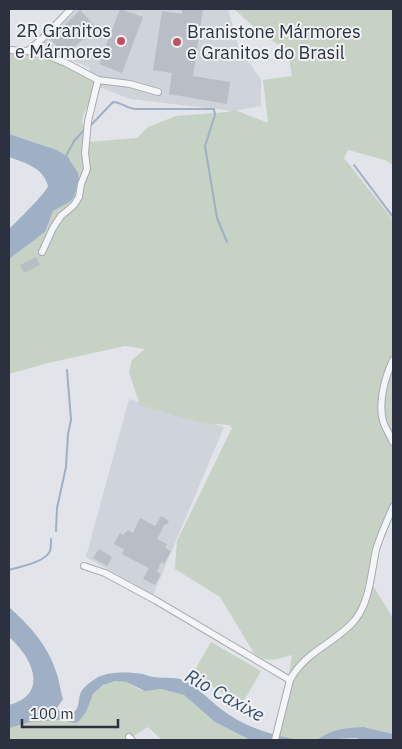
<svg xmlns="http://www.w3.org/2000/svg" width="402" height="749" viewBox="0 0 402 749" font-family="'IBM Plex Sans',sans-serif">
	<rect width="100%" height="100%" fill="#e1e4e8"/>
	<!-- built -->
	<g fill="#cfd3da">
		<polygon points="78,9 228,9 239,49 261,79 261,106 233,111 130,99 89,83 90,68 38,46"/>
		<polygon points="129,399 224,427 153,595 86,557"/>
	</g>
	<!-- green -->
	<g fill="#c6d2c3">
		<path d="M234 9H393V165L385 160 348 150 344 158 393 220V504L388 512 370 581 393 618V734C376 730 360 726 343 729 331 730 327 736 318 740 307 744 290 739 279 736L292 655C277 659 268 664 254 653L220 597 175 569 177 541 232 428 229 425 202 423 140 405 129 372 132 360 145 349 125 346 48 363 9 374V259L45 232 53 211 61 206 72 162C60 147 27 141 9 134V49L48 56 104 83 84 112 82 121 88 142 137 138 148 127 176 116 227 112 235 110 268 123 263 80 292 76 287 49 265 37Z"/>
		<polygon points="211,642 261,671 242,704 192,675"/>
		<path d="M115 681 126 682 140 690 161 689 184 695 215 722 250 740H162L148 727 127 740H9V728C28 721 49 718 69 722L86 712C90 696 98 684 115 681Z"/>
	</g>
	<!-- water -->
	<g fill="#9fb0c5">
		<path d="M9 134 57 150 68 157 78 173 79 181 74 196 71 201 53 211 45 232 9 259V229C16 222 47 192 48 186 43 167 25 163 9 157Z"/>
		<path d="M9 607C28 624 47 644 55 669 59 678 60 689 63 699L57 708 60 712 70 715C81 709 77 702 81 692 84 686 92 681 98 677 111 671 130 672 143 674 147 675 151 677 154 677 165 679 175 676 185 681 199 688 209 700 221 709 244 727 271 735 299 740H250L215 722 184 695 161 689 145 691 126 682 115 681 103 685 93 694 86 712 79 721 75 723 60 720 30 722 9 728V705C50 694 32 657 9 637Z"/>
		<path d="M363 727 393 734V740H366L355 738 317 740C333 729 343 728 363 727Z"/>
	</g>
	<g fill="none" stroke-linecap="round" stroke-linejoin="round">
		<!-- stream -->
		<g stroke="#9fb0c5" stroke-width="2">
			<path d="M91 125 113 102C120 102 127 108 135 109H214L215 115 205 146 217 218 227 242"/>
			<polyline points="65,158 74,141 85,129"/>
			<polyline points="354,165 393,217"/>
			<polyline points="56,531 57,508 66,467 68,434 71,420 67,370"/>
			<path d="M9 570C19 567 46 562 50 551 51 548 51 543 51 539"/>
		</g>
	</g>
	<!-- building -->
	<g fill="#b9bdc5">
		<polygon points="120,9 143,17 122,73 99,64"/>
		<polygon points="182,9 203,9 193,76 230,82 227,104 169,94 172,73 153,70 162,11 182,14"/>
		<polygon points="80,10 96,27 66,55 50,39"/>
		<polygon points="36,257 40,265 24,273 20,265"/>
		<polygon points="161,516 169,521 166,525 165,524 157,539 167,544 165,548 171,551 164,564 161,562 157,572 161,574 155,585 143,579 149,568 122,554 124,549 114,544 120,533 123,535 128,530 133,533 140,518 155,526"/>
		<polygon points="99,549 112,557 107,566 93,558"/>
	</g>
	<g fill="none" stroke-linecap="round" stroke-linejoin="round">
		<defs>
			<g id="minor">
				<polyline points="9,50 28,51 44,37 71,9"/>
				<polyline points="28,51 46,55 66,63 98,80 130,84 158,92"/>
				<polyline points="42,252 53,228 61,216 74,205 79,197 81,184 87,169 85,153 88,121 98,80"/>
				<path d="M393 360C385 377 378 402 383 421 385 428 390 435 393 442"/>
				<polyline points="84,566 105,573 155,600 290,680"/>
				<polyline points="129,737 132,740"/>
				<path d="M275 740 290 680C305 651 336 643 355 620 370 601 371 573 376 550 380 536 387 521 393 507"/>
			</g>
		</defs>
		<!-- minor casing -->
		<use href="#minor" stroke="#a7abb2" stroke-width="8"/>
		<!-- minor -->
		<use href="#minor" stroke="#f3f5f7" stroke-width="6"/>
	</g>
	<!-- markers -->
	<g fill="#c3515d" stroke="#f0f3f6" stroke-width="2">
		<circle cx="121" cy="41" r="5"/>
		<circle cx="177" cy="42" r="5"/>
	</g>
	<g text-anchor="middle" stroke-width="4" stroke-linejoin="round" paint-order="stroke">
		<!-- poi labels -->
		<g font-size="18" fill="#2b313f" stroke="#f0f3f6" text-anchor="end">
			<text x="111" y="37">2R Granitos<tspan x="111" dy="21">e Mármores</tspan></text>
			<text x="187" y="38" text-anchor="start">Branistone Mármores<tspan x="187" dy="21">e Granitos do Brasil</tspan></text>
		</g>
		<!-- water labels -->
		<g font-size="19" font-style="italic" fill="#384e6f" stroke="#f0f3f6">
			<text transform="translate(225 695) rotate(29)" y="7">Rio Caxixe</text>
		</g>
	</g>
	<!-- border -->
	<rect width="402" height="749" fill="none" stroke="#2b313f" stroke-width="20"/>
	<!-- scale -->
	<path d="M22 719v8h96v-8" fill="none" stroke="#2b313f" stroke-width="2.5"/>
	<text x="30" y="719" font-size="15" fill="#2b313f" stroke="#f0f3f6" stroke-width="4" paint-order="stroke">100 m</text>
</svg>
